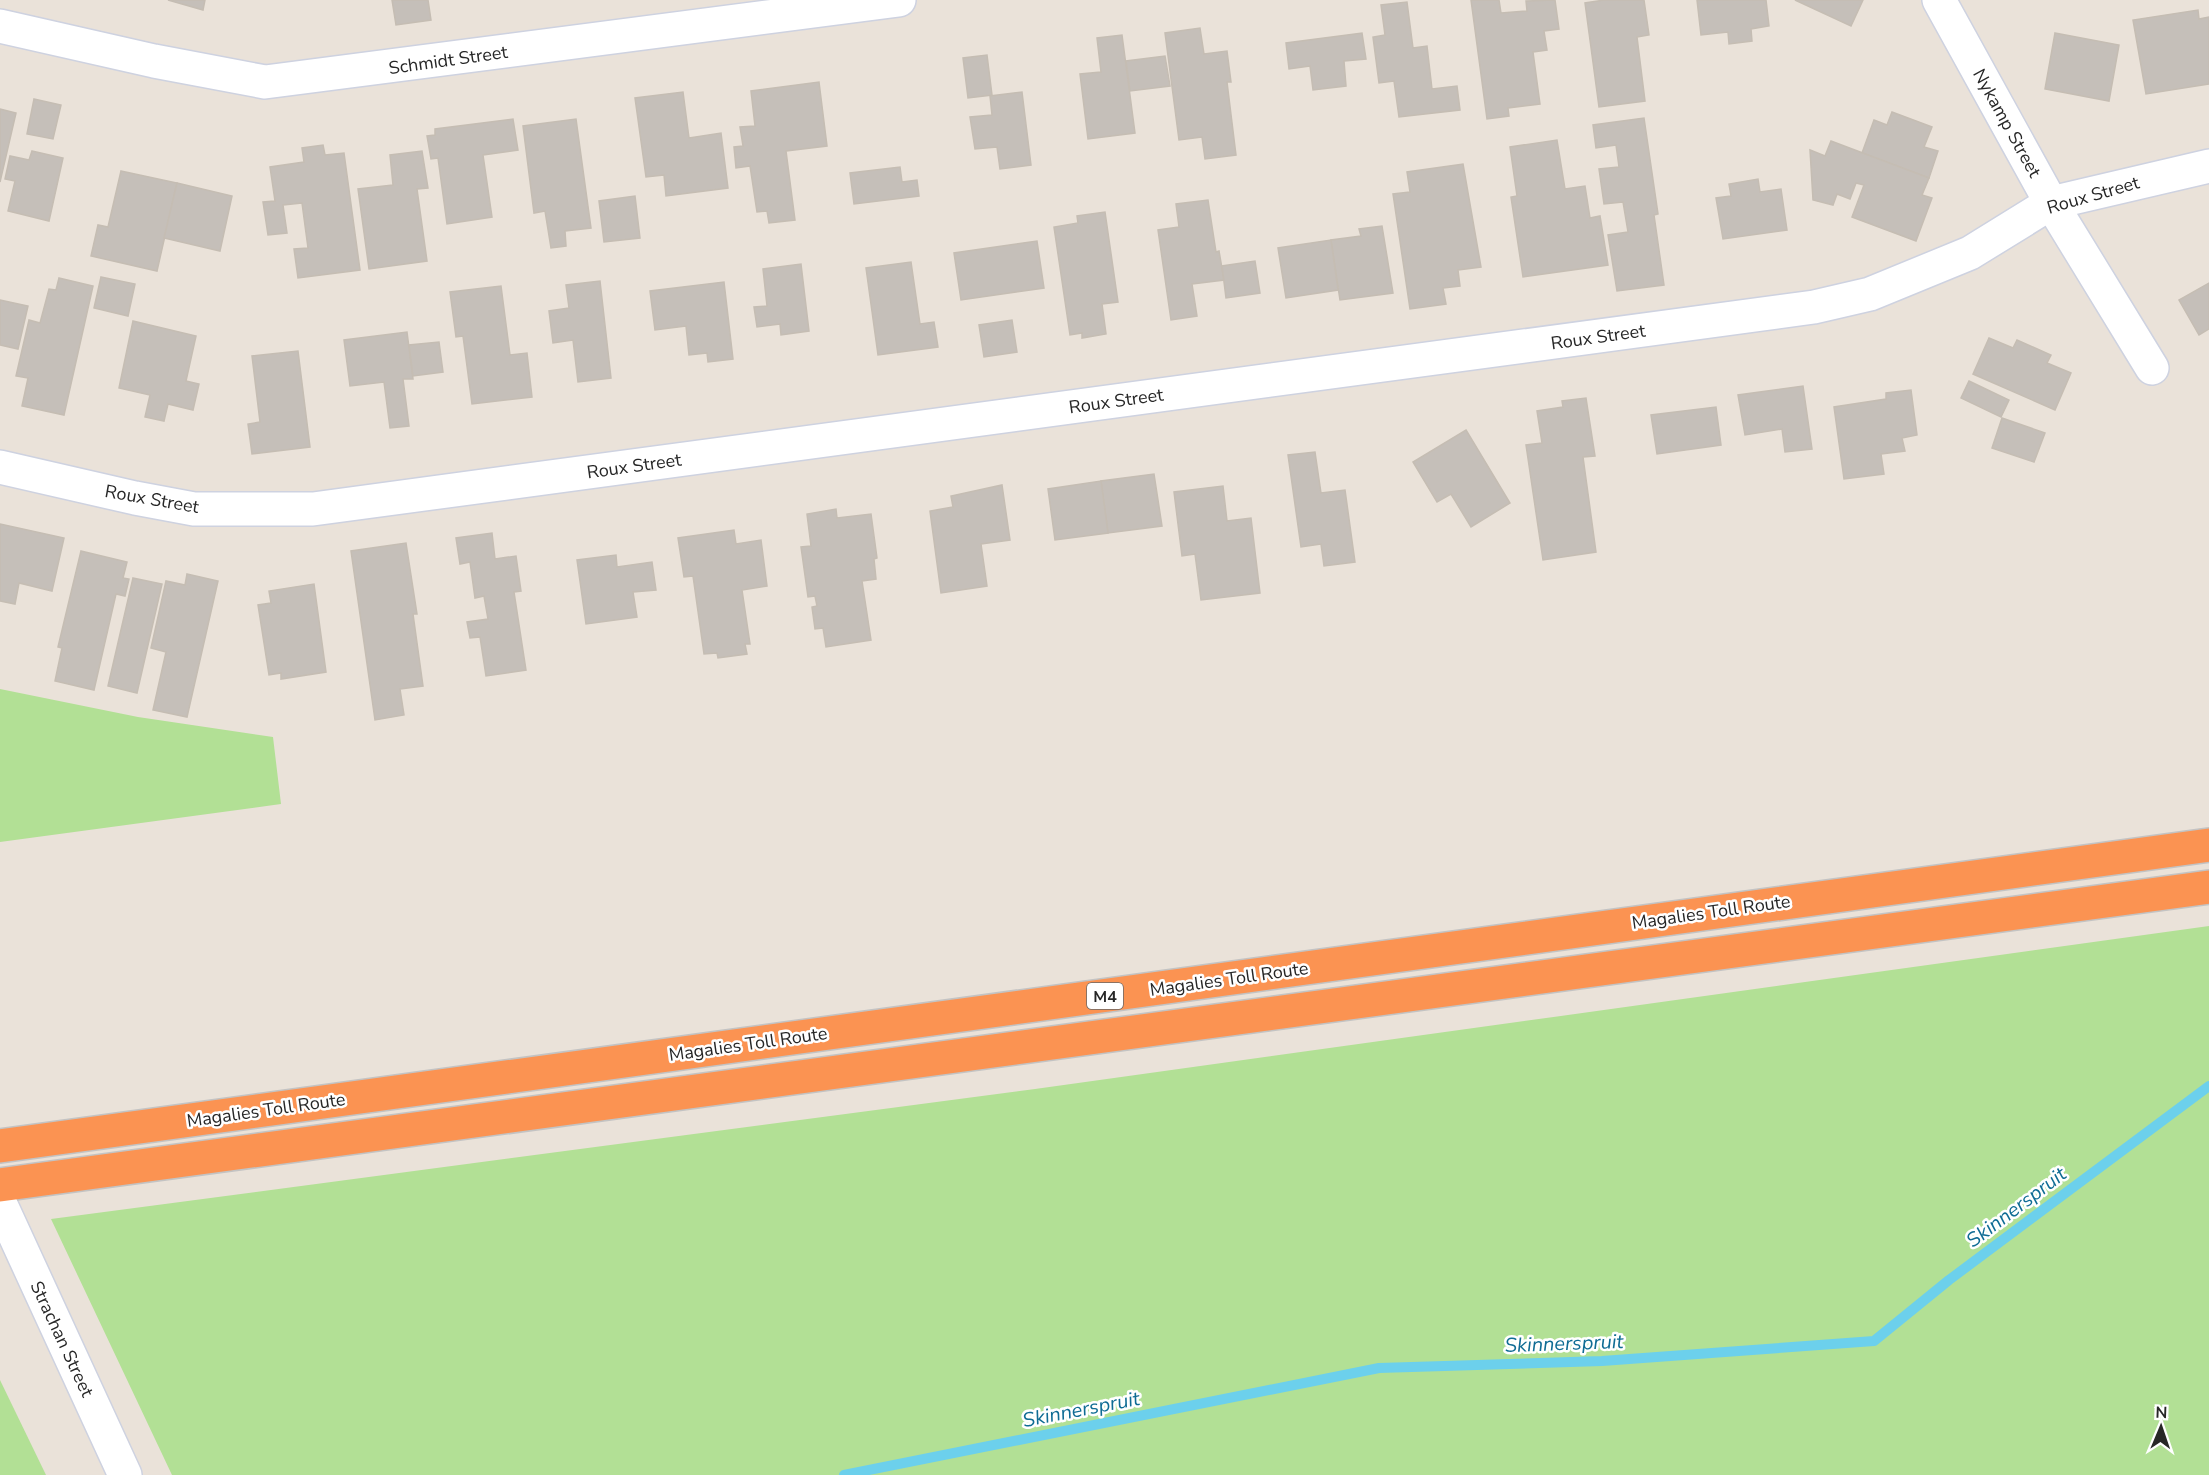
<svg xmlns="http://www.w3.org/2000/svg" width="2209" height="1475" viewBox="0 0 2209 1475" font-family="'Nunito Sans',sans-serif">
	<rect width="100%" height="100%" fill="#eae2d9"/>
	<!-- green -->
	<g fill="#b2e095">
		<polygon points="0,689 138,717 273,737 281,804 0,842"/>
		<polygon points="2209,926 2209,1475 172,1475 51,1219 1035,1089"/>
		<polygon points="0,1380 46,1475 0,1475"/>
	</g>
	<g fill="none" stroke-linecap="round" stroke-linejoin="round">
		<!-- stream -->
		<polyline stroke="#6cd0ec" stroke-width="10" points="844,1475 1379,1368 1602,1361 1874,1341 1949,1280 2209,1086"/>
	</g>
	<!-- building -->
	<g fill="#c5bfb9" stroke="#c5bdb3" stroke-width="1.5">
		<polygon points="168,0 205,0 203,10"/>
		<polygon points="392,0 428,0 431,20 396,25"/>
		<polygon points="1471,0 1499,0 1501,13 1527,11 1526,1 1555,0 1559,29 1544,31 1547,50 1533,52 1540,104 1508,108 1509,116 1487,119"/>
		<polygon points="1604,0 1644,0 1649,35 1637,37 1645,101 1599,107 1585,3"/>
		<polygon points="1697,0 1766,0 1769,26 1751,29 1752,41 1729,44 1728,32 1701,35"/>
		<polygon points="1795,0 1863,0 1851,26"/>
		<polygon points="1407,2 1413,48 1427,46 1432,89 1457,86 1460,110 1399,117 1394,81 1379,83 1373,37 1385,35 1381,5"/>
		<polygon points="2198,10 2199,19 2209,17 2209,84 2146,94 2133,20"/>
		<polygon points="1200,28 1204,54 1227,51 1231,82 1227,82 1236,155 1205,159 1202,137 1179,140 1165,33"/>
		<polygon points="1362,33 1366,59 1344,61 1346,86 1313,90 1310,66 1289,69 1286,43"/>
		<polygon points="2055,33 2119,45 2109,101 2045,89"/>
		<polygon points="1122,35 1135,133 1088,139 1080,74 1101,72 1097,38"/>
		<polygon points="987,55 992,95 968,98 963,58"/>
		<polygon points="1165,56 1170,86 1130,91 1126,61"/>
		<polygon points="819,82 827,146 786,151 795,220 769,223 767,211 757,212 750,166 736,168 734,147 743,146 740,127 755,126 751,91"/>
		<polygon points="683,92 689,138 721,133 728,188 666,196 664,175 646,177 635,98"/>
		<polygon points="1022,92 1031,165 1000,169 997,147 975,149 970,117 992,115 990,96"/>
		<polygon points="34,99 61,105 53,139 27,134"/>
		<polygon points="0,109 16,113 0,182"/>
		<polygon points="1892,112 1932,127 1924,147 1938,151 1929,178 1862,153 1874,120 1887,125"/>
		<polygon points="1644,118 1658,214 1654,215 1664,285 1617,291 1608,235 1628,232 1623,202 1604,204 1599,169 1619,167 1616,145 1596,148 1593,125"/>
		<polygon points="513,119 518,150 483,155 492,217 447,224 438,158 431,159 427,136 435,135 435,129"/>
		<polygon points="576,119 591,228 565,231 566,246 551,248 545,211 534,213 523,126"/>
		<polygon points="1557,140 1565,189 1585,186 1590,218 1600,216 1608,265 1523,277 1511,197 1517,196 1510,147"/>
		<polygon points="1831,141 1929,178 1922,195 1932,198 1916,241 1852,217 1864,185 1856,183 1850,199 1837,194 1833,205 1813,200 1810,150 1825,156"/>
		<polygon points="323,145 325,155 344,153 360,270 298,278 294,249 308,248 302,203 283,205 287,233 268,235 263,202 275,201 270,167 304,162 302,148"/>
		<polygon points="32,151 63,158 49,221 8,211 15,181 5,179 10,156 29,160"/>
		<polygon points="422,151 428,188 417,189 427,261 369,269 358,189 393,185 390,155"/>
		<polygon points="1463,164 1481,267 1458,270 1460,286 1443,288 1446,304 1410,309 1393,194 1410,192 1407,172"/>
		<polygon points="900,167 902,182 917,180 919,196 854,204 850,173"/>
		<polygon points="121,171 177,183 157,271 91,256 98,225 108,227"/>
		<polygon points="1758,179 1760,192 1781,189 1787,230 1723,239 1716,198 1731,196 1729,184"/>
		<polygon points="177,183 232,196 220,251 164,238"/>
		<polygon points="635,196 640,238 604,242 599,201"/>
		<polygon points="1208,200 1216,252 1219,251 1224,280 1192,284 1197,316 1171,320 1158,230 1179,227 1176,204"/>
		<polygon points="1105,212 1118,302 1102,304 1106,334 1082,338 1082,333 1070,335 1054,227 1078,223 1077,216"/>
		<polygon points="1382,226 1393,293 1340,300 1331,240 1361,236 1359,229"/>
		<polygon points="1331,240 1338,290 1286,298 1278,248"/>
		<polygon points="1037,241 1044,288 961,300 954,253"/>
		<polygon points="1255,261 1260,293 1226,298 1222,266"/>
		<polygon points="911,262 920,324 934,322 938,347 878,355 866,268"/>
		<polygon points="801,264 809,331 781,335 780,324 757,327 754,307 767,306 763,269"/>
		<polygon points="101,277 135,284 128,316 94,308"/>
		<polygon points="59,278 93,286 64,415 22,406 28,378 16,376 29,320 40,323 49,289 56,290"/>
		<polygon points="600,281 611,378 578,382 573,340 553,343 549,311 569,308 566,285"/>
		<polygon points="724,282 733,359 708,362 707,353 689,355 686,326 655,330 650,291"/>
		<polygon points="2209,283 2209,329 2199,335 2179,300"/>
		<polygon points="501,286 510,355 527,353 532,397 472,404 463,336 456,337 450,292"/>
		<polygon points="0,300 28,306 18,349 0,345"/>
		<polygon points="1012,320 1017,352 984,357 979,325"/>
		<polygon points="133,321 196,336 186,381 199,384 193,410 168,404 164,421 145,417 150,395 119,388"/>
		<polygon points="407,332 413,379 403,379 409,426 390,428 384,382 350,386 344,340"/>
		<polygon points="1989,338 2013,348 2017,340 2051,355 2047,363 2071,373 2055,410 1973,374"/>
		<polygon points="439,342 443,372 413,376 409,345"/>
		<polygon points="298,351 310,447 252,454 248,424 260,422 252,356"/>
		<polygon points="1969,381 2009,400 2001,417 1961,398"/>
		<polygon points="1803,386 1812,449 1785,452 1782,429 1745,435 1738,395"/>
		<polygon points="1911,390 1917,435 1902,438 1905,451 1881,454 1884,474 1844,479 1834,407 1886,399 1886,393"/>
		<polygon points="1586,398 1595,456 1583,457 1596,552 1543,560 1526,445 1542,443 1537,411 1563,407 1562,401"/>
		<polygon points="1716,407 1721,445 1657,454 1651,415"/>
		<polygon points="2002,418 2045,433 2034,462 1992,448"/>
		<polygon points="1466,430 1510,503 1471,527 1451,494 1437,502 1413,462"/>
		<polygon points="1315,452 1321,493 1345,490 1355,562 1324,566 1321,544 1301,547 1288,455"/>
		<polygon points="1154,474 1162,526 1108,533 1101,481"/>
		<polygon points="1101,481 1108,533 1055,540 1048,489"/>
		<polygon points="1002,485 1010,540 981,544 987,586 941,593 930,511 953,507 951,496"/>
		<polygon points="1223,486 1227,521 1251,518 1260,593 1201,600 1195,554 1182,556 1174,492"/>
		<polygon points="836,509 837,518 871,514 877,558 874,559 876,579 862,581 871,640 826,647 823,628 815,629 812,607 817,606 815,596 808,597 801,547 811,546 807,514"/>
		<polygon points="0,524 64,538 52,591 19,583 15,604 0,601"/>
		<polygon points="734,530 736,544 761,540 767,586 742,590 750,644 745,644 747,654 718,658 717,653 704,654 693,576 684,577 678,538"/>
		<polygon points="492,533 495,559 516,556 521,591 514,592 526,670 486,676 480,637 470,638 467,622 488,619 484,596 475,598 470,562 460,564 456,538"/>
		<polygon points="406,543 417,614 413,614 423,686 400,689 404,715 375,720 351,551"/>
		<polygon points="81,551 127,562 123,578 129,579 125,596 116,594 94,690 55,681 62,648 58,647"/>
		<polygon points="616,555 617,567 652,562 656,590 633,592 637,617 586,624 577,560"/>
		<polygon points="187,574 218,581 187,717 153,710 166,652 151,648 166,581 185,585"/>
		<polygon points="133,578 162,584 137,693 108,686"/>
		<polygon points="314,584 326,672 281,679 281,673 269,675 258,605 271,603 269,591"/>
	</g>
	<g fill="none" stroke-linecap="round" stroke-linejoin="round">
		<defs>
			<g id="minor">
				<polyline points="1939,0 2051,203 2152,368"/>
				<polyline points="0,26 154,61 265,82 899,0"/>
				<polyline points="0,467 135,498 194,509 313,509 1814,307 1870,294 1970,253 2051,203 2209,166"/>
				<polyline points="0,1203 125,1475"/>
			</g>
			<g id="highway">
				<polyline points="0,1146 2209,845"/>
				<polyline points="0,1185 2209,887"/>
			</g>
		</defs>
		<!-- minor casing -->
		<use href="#minor" stroke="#ced2e0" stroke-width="36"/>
		<!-- highway casing -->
		<use href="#highway" stroke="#c3c3c3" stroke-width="36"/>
		<!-- minor -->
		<use href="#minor" stroke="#fff" stroke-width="33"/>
		<!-- highway -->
		<use href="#highway" stroke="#fb9352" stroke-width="33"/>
	</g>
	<g text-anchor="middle" stroke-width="5" stroke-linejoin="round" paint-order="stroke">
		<!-- shield labels -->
		<rect fill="#fff" stroke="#686868" stroke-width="1.5" x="1087" y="983" width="36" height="26" rx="4.5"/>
		<g font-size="16" font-weight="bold" fill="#272727">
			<text x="1105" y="1002">M4</text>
		</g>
		<!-- street labels -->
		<g font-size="18" fill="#272727" stroke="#fff">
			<text transform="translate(448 60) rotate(-8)" y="6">Schmidt Street</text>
			<text transform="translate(2007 123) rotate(61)" y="6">Nykamp Street</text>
			<text transform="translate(2093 195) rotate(-16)" y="6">Roux Street</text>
			<text transform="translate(1598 337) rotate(-8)" y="6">Roux Street</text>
			<text transform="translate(1116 401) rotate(-8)" y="6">Roux Street</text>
			<text transform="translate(634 466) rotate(-8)" y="6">Roux Street</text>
			<text transform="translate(152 499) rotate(10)" y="6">Roux Street</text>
			<text transform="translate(1711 912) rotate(-8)" y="6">Magalies Toll Route</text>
			<text transform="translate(1229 979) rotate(-8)" y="6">Magalies Toll Route</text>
			<text transform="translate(748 1044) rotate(-8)" y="6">Magalies Toll Route</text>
			<text transform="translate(266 1110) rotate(-8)" y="6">Magalies Toll Route</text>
			<text transform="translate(62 1339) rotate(65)" y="6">Strachan Street</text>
		</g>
		<!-- water labels -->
		<g font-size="20" font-style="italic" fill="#0f6c94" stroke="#fff">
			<text transform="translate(2016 1207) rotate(-37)" y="7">Skinnerspruit</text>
			<text transform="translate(1564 1343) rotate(-2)" y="7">Skinnerspruit</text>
			<text transform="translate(1081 1409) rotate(-11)" y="7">Skinnerspruit</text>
		</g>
	</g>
	<!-- north arrow -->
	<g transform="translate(2161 1427) rotate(2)" stroke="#ffffff" stroke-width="4.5" paint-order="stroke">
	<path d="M0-4.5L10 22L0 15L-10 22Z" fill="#272727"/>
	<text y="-9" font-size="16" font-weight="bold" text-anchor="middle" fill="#272727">N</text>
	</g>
</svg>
